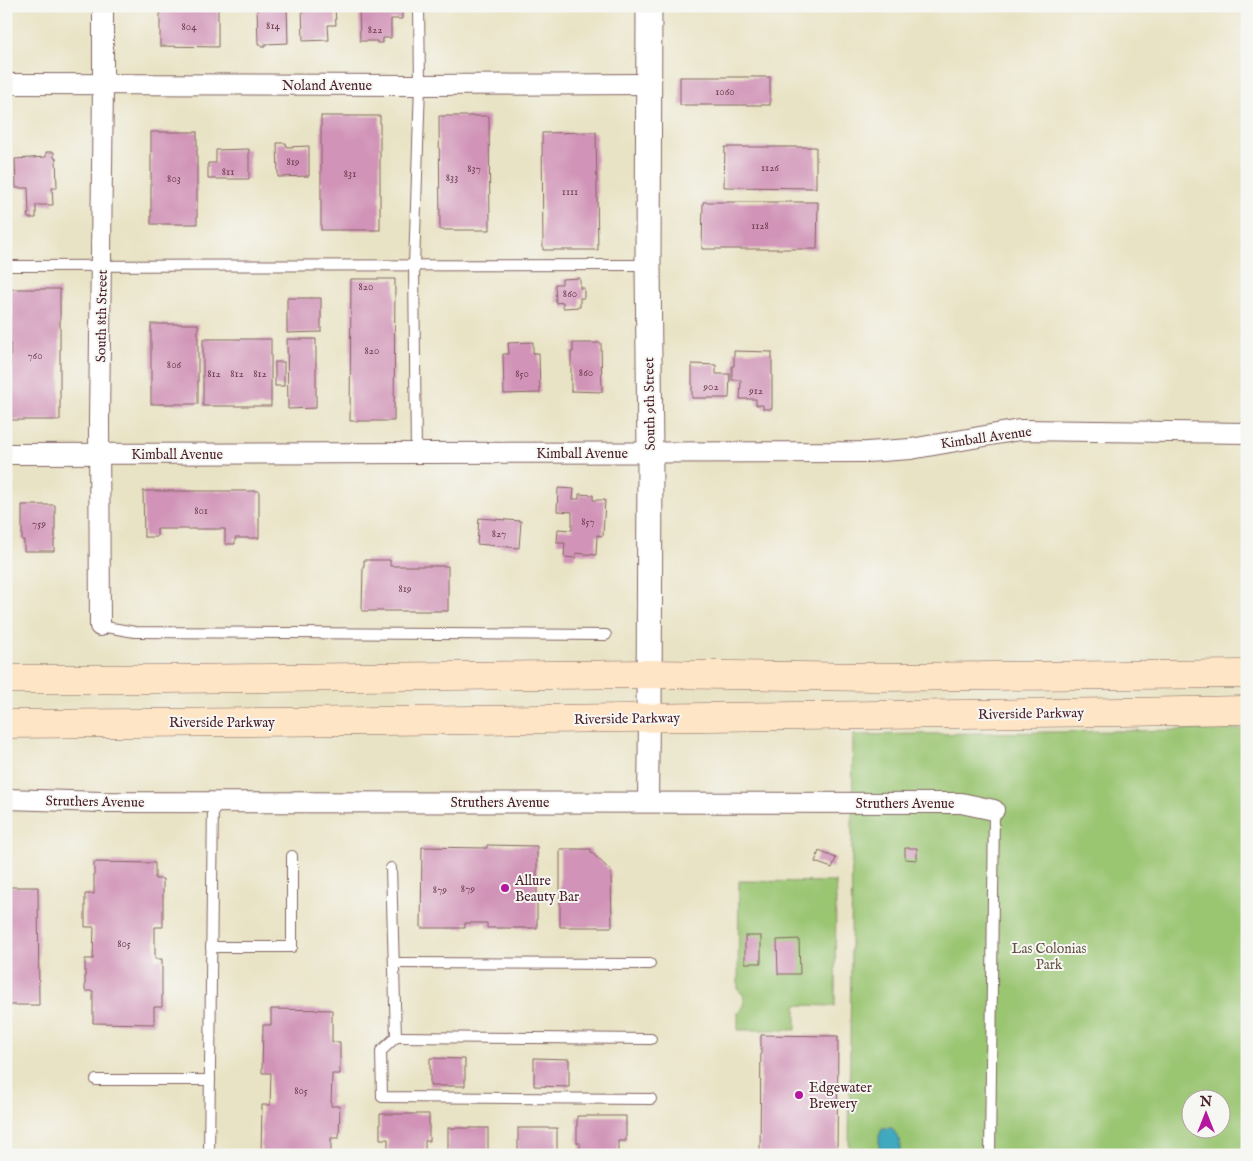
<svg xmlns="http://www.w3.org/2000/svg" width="1253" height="1161" viewBox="0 0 1253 1161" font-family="'IM FELL English',serif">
	<rect width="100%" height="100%" fill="#f6f6f2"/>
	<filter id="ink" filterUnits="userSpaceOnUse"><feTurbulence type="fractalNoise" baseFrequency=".02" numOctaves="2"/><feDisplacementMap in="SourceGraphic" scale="10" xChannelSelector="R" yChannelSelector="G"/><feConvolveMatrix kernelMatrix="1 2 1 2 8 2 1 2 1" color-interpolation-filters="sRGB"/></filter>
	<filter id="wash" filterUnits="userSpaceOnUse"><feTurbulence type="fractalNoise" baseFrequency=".0096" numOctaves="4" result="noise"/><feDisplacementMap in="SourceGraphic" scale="20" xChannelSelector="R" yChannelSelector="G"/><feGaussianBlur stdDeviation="1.12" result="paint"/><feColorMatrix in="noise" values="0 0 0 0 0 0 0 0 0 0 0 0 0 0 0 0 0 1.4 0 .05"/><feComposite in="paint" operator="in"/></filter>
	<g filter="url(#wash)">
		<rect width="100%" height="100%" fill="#e9e3c5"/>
		<!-- green -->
		<g fill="#9ac571" stroke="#72724e" fill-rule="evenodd">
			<path d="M1247 729V1155H849L853 735ZM1190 1098H1220V1128H1190Z"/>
			<polygon points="739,881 836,882 835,1006 796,1005 796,1030 738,1030 738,1012 744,1006 744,996 738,990"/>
		</g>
		<!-- water -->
		<polygon fill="#3fa9bf" stroke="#446475" points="882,1128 892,1128 900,1142 900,1155 879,1155 879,1137"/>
		<g id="blocks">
			<!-- building -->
			<g fill="#d194b8">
				<polygon points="160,6 218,6 218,47 160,46"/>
				<polygon points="257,6 287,6 288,43 265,44 265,47 261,47 261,44 258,44"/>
				<polygon points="302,6 335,6 336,25 328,25 329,40 303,41"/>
				<polygon points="359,6 402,6 402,19 391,19 391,38 383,38 383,43 377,43 377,41 360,41"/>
				<rect x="680" y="77" width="90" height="28"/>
				<rect x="321" y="116" width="59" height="114"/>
				<polygon points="439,116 489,116 490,230 440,230"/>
				<rect x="151" y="132" width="46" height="92"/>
				<polygon points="596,132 598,250 543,250 542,133"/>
				<polygon points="277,143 286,143 287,147 309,146 309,176 278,177"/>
				<polygon points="725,147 816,147 816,188 724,187"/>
				<polygon points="249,149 249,179 208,179 208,163 216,163 216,150"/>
				<polygon points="46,152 54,152 54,158 56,158 57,188 52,188 53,205 36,205 36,218 28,218 27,214 29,214 28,188 16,188 15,159 46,157"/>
				<polygon points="703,202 818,202 817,249 702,249"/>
				<polygon points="580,278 580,288 584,288 584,298 580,298 580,307 563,308 563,302 556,303 555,284 562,284 562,279"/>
				<polygon points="351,279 395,279 394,421 350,421"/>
				<polygon points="10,289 60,289 60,420 11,420"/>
				<polygon points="287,298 321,298 321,332 287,333"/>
				<rect x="151" y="324" width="47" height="80"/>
				<rect x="203" y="339" width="68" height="67"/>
				<polygon points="287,339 316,339 316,408 288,409"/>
				<polygon points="533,342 533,353 539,353 540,393 504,394 503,354 509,354 508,343"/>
				<polygon points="573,343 601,343 602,392 571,391 571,352 573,352"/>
				<polygon points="734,351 772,352 772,409 763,409 763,405 756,405 756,399 740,399 741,380 732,380 732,366 734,366"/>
				<rect x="275" y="362" width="9" height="24"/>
				<polygon points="692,364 716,365 716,374 730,374 729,398 692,398"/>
				<polygon points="558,488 574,489 573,499 579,499 579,494 593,495 593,500 605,500 603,536 597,535 596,555 576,553 576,558 564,557 565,543 557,543 558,529 572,530 572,512 557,511"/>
				<polygon points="143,491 259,491 259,538 235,538 235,544 225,544 225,529 157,529 157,537 144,537"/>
				<polygon points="22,505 55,505 55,540 54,540 54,551 24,551 24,540 22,540"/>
				<polygon points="479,518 521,521 519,548 477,544"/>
				<polygon points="364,560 390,560 390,566 448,566 448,611 362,611 363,566 364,566"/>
				<polygon points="487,845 537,846 537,928 487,928 487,923 465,923 465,928 421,928 422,847 487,848"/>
				<polygon points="905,848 917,848 917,860 905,859"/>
				<polygon points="560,849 591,849 591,852 611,871 612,927 560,927"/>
				<polygon points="819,851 836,858 832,868 815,862"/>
				<polygon points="94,862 155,863 155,879 163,879 163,927 155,927 155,959 162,959 162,1007 154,1007 154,1024 93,1023 93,991 85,991 85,959 93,959 94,927 85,927 85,894 94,894"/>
				<polygon points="6,887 38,887 39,1005 6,1005"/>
				<rect x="745" y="936" width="16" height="27"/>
				<polygon points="799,939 800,974 778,974 777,940"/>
				<polygon points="271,1009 332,1010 332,1042 340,1042 340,1074 332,1074 331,1106 340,1106 339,1138 331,1138 331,1155 270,1155 270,1153 261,1153 262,1105 270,1105 271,1073 262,1073 263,1025 271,1025"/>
				<polygon points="761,1035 838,1036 837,1155 760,1155"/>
				<polygon points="430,1058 465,1059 465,1086 430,1086"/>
				<polygon points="534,1058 569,1059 569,1087 534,1086"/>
				<polygon points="380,1114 429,1114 429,1141 425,1141 425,1152 429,1152 429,1155 388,1155 388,1139 380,1139"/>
				<polygon points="577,1116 626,1116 626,1141 618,1141 618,1155 580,1155 580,1143 577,1143"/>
				<rect x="448" y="1128" width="40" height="27"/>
				<rect x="518" y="1128" width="39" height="27"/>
			</g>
		</g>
	</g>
	<g filter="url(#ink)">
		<use href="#blocks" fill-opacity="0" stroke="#826461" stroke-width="1"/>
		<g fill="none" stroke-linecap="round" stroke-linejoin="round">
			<defs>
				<g id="service">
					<polyline points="6,266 648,265"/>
					<polyline points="416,454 414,266 420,85 419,6"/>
					<polyline points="100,626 135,632 606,635"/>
					<polyline points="391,868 396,1037 381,1051 382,1097 651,1099"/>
					<polyline points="211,947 292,947 292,856"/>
					<polyline points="394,963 650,964"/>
					<polyline points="396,1037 651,1039"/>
					<polyline points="96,1080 210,1080"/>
					<polyline points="209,1155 213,802"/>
					<polyline points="990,1155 994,810"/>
				</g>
				<g id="minor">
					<polyline points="6,84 420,85 649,84"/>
					<polyline points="6,454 867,452 911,449 1019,430 1247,433"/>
					<polyline points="100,626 99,421 103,85 103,6"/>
					<polyline points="6,799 101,802 961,803 994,810"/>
					<polyline points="648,802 649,718"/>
				</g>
				<polyline id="tertiary" points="649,6 648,265 650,452 649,718"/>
				<g id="secondary">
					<polyline points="6,679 165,679 649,674 878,677 1247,674"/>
					<polyline points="6,724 383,721 1122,712 1247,710"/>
				</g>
			</defs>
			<!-- service casing -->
			<use href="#service" stroke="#826461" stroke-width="12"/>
			<!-- minor casing -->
			<use href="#minor" stroke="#826461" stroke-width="22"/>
			<!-- tertiary casing -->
			<use href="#tertiary" stroke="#826461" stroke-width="27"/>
			<!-- secondary casing -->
			<use href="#secondary" stroke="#826461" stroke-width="29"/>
			<!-- service -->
			<use href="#service" stroke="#fff" stroke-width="10"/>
			<!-- minor -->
			<use href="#minor" stroke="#fff" stroke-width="20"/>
			<!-- tertiary -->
			<use href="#tertiary" stroke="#fff" stroke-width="25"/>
			<!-- secondary -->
			<use href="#secondary" stroke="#fee5c5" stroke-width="28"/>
		</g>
	</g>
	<!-- markers -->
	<g fill="#b5179e" stroke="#f6f6f2" stroke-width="2">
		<circle cx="505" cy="888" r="5"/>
		<circle cx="799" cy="1095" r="5"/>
	</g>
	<g text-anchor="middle" stroke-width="4" stroke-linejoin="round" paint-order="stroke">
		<!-- number labels -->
		<g font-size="11" fill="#6c3c4e">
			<text x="273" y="29">814</text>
			<text x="189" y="30">804</text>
			<text x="375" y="33">822</text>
			<text x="725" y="95">1060</text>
			<text x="293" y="165">819</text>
			<text x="770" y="171">1126</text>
			<text x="474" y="172">837</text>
			<text x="228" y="175">811</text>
			<text x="350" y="177">831</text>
			<text x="452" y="181">833</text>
			<text x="174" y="182">803</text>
			<text x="570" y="195">1111</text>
			<text x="760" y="229">1128</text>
			<text x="366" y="290">820</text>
			<text x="570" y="297">860</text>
			<text x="372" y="354">820</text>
			<text x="35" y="359">760</text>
			<text x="174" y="368">806</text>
			<text x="586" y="376">860</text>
			<text x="214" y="377">812</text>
			<text x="237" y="377">812</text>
			<text x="260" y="377">812</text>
			<text x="522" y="377">850</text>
			<text x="711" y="390">902</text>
			<text x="756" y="394">912</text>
			<text x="201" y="514">801</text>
			<text x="588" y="525">857</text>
			<text x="39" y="527">759</text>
			<text x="499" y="537">827</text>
			<text x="405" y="592">819</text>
			<text x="468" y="892">879</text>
			<text x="440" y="893">879</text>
			<text x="124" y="947">805</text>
			<text x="301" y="1094">805</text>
		</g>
		<!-- street labels -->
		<g font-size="14" fill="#4a1f2b" stroke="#f6f6f2">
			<text x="327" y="90">Noland Avenue</text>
			<text transform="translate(101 316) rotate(-89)" y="5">South 8th Street</text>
			<text transform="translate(649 404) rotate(-91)" y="5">South 9th Street</text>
			<text transform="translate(986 437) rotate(-8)" y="5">Kimball Avenue</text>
			<text x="582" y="458">Kimball Avenue</text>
			<text x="177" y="459">Kimball Avenue</text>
			<text transform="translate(1031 713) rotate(-1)" y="5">Riverside Parkway</text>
			<text transform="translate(627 718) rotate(-1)" y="5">Riverside Parkway</text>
			<text x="222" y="727">Riverside Parkway</text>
			<text transform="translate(95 801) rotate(1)" y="5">Struthers Avenue</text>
			<text x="500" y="807">Struthers Avenue</text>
			<text x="905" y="808">Struthers Avenue</text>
		</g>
		<!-- poi labels -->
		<g font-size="14" fill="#4a1f2b" stroke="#f6f6f2" text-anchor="start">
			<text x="515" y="885">Allure<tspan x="515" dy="16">Beauty Bar</tspan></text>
			<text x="809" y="1092">Edgewater<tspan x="809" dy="16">Brewery</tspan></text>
		</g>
		<!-- park labels -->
		<g font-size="14" fill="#625140" stroke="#f6f6f2">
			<text x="1049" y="953">Las Colonias<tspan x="1049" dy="16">Park</tspan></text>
		</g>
	</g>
	<!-- margin -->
	<rect width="1253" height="1161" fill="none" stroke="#f6f6f2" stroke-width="25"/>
	<!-- north arrow -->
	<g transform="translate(1206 1114)"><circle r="24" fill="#f6f6f2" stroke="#b1a0a2"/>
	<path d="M0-4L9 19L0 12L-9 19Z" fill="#b5179e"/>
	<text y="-8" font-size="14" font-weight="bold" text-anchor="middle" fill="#4a1f2b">N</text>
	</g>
</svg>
